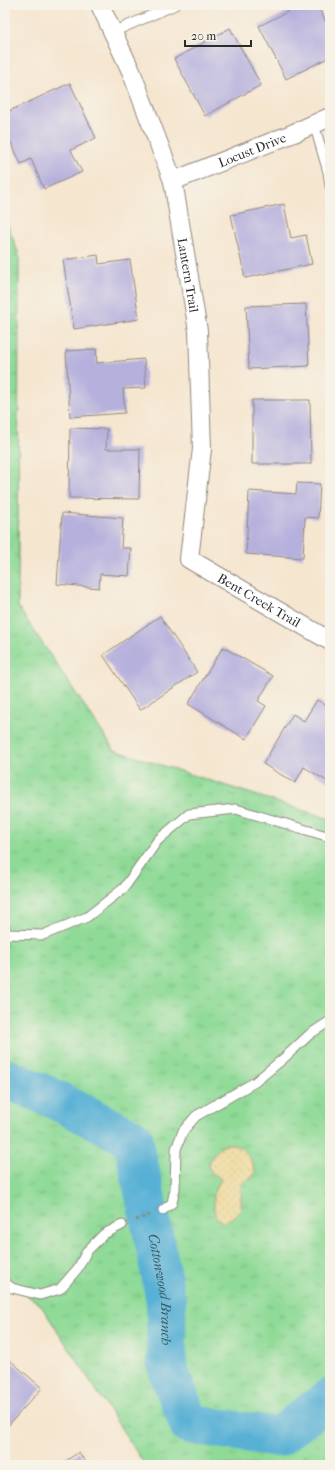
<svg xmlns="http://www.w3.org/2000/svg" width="335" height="1470" viewBox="0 0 335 1470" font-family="'IM FELL French Canon',serif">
	<defs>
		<pattern id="grass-tufts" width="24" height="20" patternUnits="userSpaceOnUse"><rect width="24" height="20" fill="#8eda96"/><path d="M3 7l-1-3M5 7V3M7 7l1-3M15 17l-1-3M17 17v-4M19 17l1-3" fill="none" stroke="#7bbb81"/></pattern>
		<pattern id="sand-dots" width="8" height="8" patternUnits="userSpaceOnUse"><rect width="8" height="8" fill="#eeda9e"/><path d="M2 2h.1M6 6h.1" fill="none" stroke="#cb8" stroke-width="1.8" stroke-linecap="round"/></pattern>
	</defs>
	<rect width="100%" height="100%" fill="#f7f3e8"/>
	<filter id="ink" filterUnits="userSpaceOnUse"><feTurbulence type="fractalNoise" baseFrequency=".025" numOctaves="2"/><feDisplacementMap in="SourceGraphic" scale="8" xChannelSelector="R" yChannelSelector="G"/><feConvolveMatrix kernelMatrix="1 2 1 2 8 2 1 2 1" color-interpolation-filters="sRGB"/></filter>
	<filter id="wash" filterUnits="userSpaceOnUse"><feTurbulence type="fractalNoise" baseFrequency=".012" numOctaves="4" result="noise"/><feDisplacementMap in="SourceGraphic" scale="16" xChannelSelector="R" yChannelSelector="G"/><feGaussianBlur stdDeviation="0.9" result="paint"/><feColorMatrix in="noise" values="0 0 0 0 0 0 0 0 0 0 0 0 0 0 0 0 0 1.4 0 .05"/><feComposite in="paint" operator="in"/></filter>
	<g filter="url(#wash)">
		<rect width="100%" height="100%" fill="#f5e6d0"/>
		<!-- grass -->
		<polygon fill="url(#grass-tufts)" stroke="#5c8260" points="5,218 19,255 18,607 114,750 330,819 330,1465 145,1465 40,1304 5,1281"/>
		<!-- sand -->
		<path fill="url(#sand-dots)" stroke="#8c8264" d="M228 1144C244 1145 252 1158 255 1172L252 1178 241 1183V1209L235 1216 224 1222 219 1220 216 1217 214 1210V1192L221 1179C219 1176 214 1175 211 1171 204 1162 219 1146 228 1144Z"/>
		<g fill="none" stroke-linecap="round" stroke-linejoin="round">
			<!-- river -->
			<path stroke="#58b1d5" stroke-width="40" id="s1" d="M5 1078 48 1096 133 1139 155 1243 166 1302 167 1367 189 1424 278 1437 330 1398"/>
		</g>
		<g id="blocks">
			<!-- building -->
			<g fill="#b6b0dd">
				<polygon points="291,5 317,5 330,30 330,57 286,79 259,26 293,9"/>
				<polygon points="230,28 261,85 205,116 174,59"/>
				<polygon points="70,83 96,138 71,150 82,172 44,189 31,159 21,164 5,129 5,113"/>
				<polygon points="284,204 291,238 306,235 312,264 245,278 231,215"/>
				<polygon points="98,255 99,264 130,260 139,319 74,329 63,260"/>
				<polygon points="306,304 309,366 249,369 246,306"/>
				<polygon points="96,349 97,363 144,359 146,388 123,389 125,413 70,417 66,351"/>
				<polygon points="252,400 310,400 311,464 252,464"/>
				<polygon points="70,428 107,429 106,449 140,449 139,499 69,498"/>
				<polygon points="297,483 320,484 318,518 305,517 303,558 246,554 249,491 296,494"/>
				<polygon points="62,513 123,518 121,548 131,548 129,576 100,574 99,588 57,584"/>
				<polygon points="160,616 197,672 140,710 103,655"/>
				<polygon points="223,647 273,676 258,701 266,706 246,739 188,704"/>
				<polygon points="317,700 330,708 330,783 304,767 295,783 263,764 293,714 304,721"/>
				<polygon points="5,1356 42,1388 5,1429"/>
				<polygon points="79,1452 87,1465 60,1465"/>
			</g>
		</g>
	</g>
	<g filter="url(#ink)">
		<use href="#blocks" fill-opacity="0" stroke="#90887e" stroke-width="1"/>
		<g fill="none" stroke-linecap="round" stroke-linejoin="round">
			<defs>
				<g id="service">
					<polyline points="113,32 175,5"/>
					<polyline points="314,124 328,172 330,186"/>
					<polyline points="5,934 43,935 87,917 124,888 158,840 189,814 236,809 330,837"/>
					<polyline points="163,1210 172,1203 175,1189 176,1149 183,1131 196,1116 255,1082 283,1059 310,1034 330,1021"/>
					<polyline points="5,1283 12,1288 40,1295 60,1289 78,1268 87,1251 104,1234 122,1225"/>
				</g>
				<g id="minor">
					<path id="s2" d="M100 5 131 71 173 181 198 331 202 449 189 559 330 641"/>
					<path id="s3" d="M173 181 294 133 330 117"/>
				</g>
			</defs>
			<!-- service casing -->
			<use href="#service" stroke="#90887e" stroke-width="11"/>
			<!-- minor casing -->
			<use href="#minor" stroke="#90887e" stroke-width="20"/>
			<!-- path -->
			<polyline stroke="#90887e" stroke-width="2.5" stroke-dasharray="3 3" stroke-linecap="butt" points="136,1220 150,1215"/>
			<!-- service -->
			<use href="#service" stroke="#fff" stroke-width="9"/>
			<!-- minor -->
			<use href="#minor" stroke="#fff" stroke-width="18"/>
		</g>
	</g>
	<g text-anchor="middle" stroke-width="3" stroke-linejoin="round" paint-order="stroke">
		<!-- street labels -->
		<g font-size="13" fill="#2b2b2b" stroke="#f7f3e8">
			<text dy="5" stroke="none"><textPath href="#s3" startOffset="85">Locust Drive</textPath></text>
			<text dy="5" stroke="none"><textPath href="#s2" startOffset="286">Lantern Trail</textPath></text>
			<text dy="5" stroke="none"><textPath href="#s2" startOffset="653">Bent Creek Trail</textPath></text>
		</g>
		<!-- water labels -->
		<g font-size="14" font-style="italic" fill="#3b5a66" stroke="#f7f3e8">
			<text dy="5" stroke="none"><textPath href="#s1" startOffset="295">Cottonwood Branch</textPath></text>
		</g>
	</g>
	<!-- margin -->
	<rect width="335" height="1470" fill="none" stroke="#f7f3e8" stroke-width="20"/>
	<!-- scale -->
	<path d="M185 40v6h66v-6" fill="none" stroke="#2b2b2b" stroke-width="2"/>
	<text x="191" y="40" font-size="12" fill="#2b2b2b" stroke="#f7f3e8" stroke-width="3" paint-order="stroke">20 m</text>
</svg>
